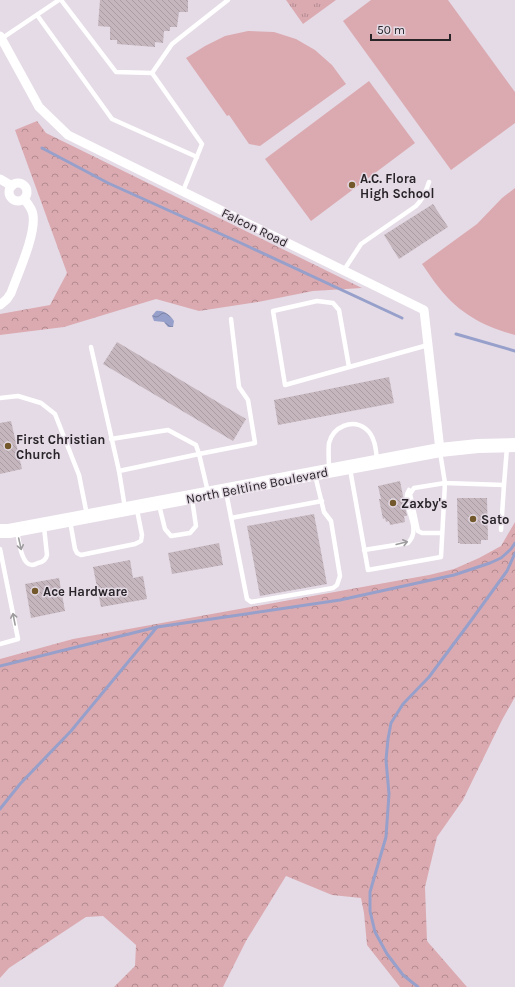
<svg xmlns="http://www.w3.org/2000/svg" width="515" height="987" viewBox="0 0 515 987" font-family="Karla,sans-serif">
	<defs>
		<pattern id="forest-crowns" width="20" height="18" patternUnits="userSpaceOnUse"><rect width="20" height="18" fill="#dbaab1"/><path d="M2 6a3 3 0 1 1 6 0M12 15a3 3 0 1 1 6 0" fill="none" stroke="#b28a90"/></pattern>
		<pattern id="park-tufts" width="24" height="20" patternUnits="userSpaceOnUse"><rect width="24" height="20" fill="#dbaab1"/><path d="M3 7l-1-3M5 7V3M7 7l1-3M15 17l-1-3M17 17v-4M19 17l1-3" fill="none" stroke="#b28a90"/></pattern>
		<pattern id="water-waves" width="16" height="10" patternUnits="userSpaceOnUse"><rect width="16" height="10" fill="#97a0ca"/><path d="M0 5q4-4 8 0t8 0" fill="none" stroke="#7b82a4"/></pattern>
		<pattern id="building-back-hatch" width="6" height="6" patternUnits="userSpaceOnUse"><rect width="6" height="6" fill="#c5b6bd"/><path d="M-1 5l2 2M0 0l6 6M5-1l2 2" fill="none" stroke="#a99ca2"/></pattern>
	</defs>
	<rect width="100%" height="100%" fill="#e5dbe6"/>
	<!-- forest -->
	<g fill="url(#forest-crowns)">
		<polygon points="37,121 46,133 362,288 313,291 258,302 199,311 156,299 64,327 0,335 0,314 50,305 67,273 15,130"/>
		<polygon points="515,522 515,697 502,720 463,800 437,837 425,887 427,941 467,987 400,987 367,945 364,913 361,898 332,895 286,876 246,941 223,987 114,987 135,966 136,945 103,916 86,917 9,968 0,978 0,659 73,639 429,575 454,569 479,558 501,546"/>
	</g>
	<!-- park -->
	<polygon fill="url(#park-tufts)" points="286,0 336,0 303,24"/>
	<!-- garden -->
	<g fill="#dbaab1">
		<polygon points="294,0 315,0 317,2 303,13"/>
		<polygon points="371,0 448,0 515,92 515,123 451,170 343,21"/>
		<polygon points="248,31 274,32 296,39 315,50 332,65 346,84 260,146 249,144 229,115 227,116 186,58 205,46 225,36"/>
		<polygon points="369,81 415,143 311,221 265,159"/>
		<path d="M515 188V335C485 327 460 314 440 289 433 281 428 272 422 264L477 224 502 198Z"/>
	</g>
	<!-- water -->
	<path fill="url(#water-waves)" d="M156 311C164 310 170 315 174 321L173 327H168L164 322 154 321 152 316Z"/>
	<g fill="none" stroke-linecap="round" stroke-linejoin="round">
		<!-- stream -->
		<g stroke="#97a0ca" stroke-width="3">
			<polyline points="42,148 108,183 243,244 402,318"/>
			<polyline points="456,334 515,351"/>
			<polyline points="0,666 157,627"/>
			<polyline points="0,809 20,784 71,731 157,627 340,600 454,575 490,563 501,558 511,549 515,543"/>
			<polyline points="418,987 403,975 387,954 375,932 370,911 370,892 386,837 389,794 386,760 388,739 391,723 403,704 429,677 470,622 507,571 515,553"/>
		</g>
	</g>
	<!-- building -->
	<g fill="url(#building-back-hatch)">
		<polygon points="100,0 188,0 188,12 179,12 177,27 170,27 170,31 164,31 163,43 155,42 155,47 117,44 117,40 110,40 110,27 98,26"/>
		<polygon points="433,204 448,227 399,259 384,235"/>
		<polygon points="117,342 246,419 233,441 103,364"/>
		<polygon points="389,377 394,403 278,425 274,400"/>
		<polygon points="11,421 22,469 0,474 0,423"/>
		<polygon points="400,481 407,516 404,516 405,522 390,525 389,521 386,522 385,518 383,519 379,499 381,499 378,486"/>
		<polygon points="457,498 487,498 488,540 481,540 481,544 460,544 460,543 458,543"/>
		<polygon points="314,514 327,584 260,596 247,526"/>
		<polygon points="219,543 223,565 172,574 168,553"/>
		<polygon points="130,560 133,578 143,576 147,599 101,607 93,567"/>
		<polygon points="59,578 65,611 31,618 25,584"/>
	</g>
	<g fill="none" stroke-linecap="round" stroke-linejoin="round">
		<!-- service -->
		<g stroke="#fff" stroke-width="4.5">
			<polyline points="61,0 116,72 152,73 202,144 183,191"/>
			<polyline points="37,15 112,119 197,157"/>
			<polyline points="1,39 59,0"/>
			<polyline points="152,73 172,44 228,0"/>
			<path d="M344 270 361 244 416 206C423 199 426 192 429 182"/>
			<polyline points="91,347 119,471"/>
			<polyline points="349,367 339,310 333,303 317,301 273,311 285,385 428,345"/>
			<polyline points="0,398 18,396 41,403 55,414 79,475 87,515"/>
			<polyline points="111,439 168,430 196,445 199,454 255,443 248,400 239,387 231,319"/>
			<polyline points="440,452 445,483 504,485 507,447"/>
			<path d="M329 468C329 460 328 451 329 443 333 427 352 418 366 429 375 436 376 450 377 460"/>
			<polyline points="350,469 368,570 441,557 445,483 414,488 410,494 418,531 422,533 442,533"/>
			<polyline points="226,492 247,599 251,602 333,588 337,585 340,576 331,521 324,512 315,475"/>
			<polyline points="159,505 165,529 171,536 190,533 196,526 192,499"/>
			<polyline points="125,508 119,471 199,454 208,492"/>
			<polyline points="231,518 322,501"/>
			<polyline points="70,521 75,549 77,553 81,555 135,544 141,541 142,535 137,510"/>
			<polyline points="501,530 504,485"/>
			<path d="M17 531C19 540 21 565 32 565 34 565 36 564 38 563 43 562 46 560 47 555L44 527"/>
			<polyline points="0,549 18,639 0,644"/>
			<path d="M364 550 408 543C424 527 399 504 409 490"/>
		</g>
		<!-- minor -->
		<g stroke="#fff" stroke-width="9">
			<polyline points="0,36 39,107 68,135 424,310 440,450"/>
			<polyline points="0,179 12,186"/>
			<circle cx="18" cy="192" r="9"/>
			<path d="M0 305 7 299 11 293C18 273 36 235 33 215 32 208 28 204 24 199"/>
		</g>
		<!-- primary -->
		<polyline stroke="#fff" stroke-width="14" points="0,531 9,531 440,450 478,446 515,445"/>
	</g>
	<!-- one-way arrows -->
	<defs><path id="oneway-shaft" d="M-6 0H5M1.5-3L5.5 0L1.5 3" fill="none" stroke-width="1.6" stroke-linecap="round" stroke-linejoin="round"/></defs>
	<g stroke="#9e9c9e">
		<use href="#oneway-shaft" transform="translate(402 543) rotate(-14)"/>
		<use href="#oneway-shaft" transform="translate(20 544) rotate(77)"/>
		<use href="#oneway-shaft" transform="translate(14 619) rotate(-101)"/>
	</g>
	<!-- markers -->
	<g fill="#72582a" stroke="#e5dbe6" stroke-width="1.5">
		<circle cx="352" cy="185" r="4"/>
		<circle cx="8" cy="446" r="4"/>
		<circle cx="393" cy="503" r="4"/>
		<circle cx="473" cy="519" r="4"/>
		<circle cx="35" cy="591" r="4"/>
	</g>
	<g text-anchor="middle" stroke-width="3" stroke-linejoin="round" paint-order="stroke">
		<!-- poi labels -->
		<g font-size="13" font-weight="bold" fill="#282428" stroke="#e5dbe6" text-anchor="start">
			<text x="360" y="183">A.C. Flora<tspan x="360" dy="15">High School</tspan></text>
			<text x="16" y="444">First Christian<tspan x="16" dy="15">Church</tspan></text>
			<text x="401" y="508">Zaxby's</text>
			<text x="481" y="524">Sato</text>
			<text x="43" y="596">Ace Hardware</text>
		</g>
		<!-- street labels -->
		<g font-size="13" fill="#282428" stroke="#e5dbe6">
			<text transform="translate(255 227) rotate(26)" y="5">Falcon Road</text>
			<text transform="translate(257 485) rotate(-11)" y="5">North Beltline Boulevard</text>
		</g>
	</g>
	<!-- scale -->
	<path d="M371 34v6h79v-6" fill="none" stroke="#282428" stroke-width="2"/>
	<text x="377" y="34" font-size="12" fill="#282428" stroke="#e5dbe6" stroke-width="3" paint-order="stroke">50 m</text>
</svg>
